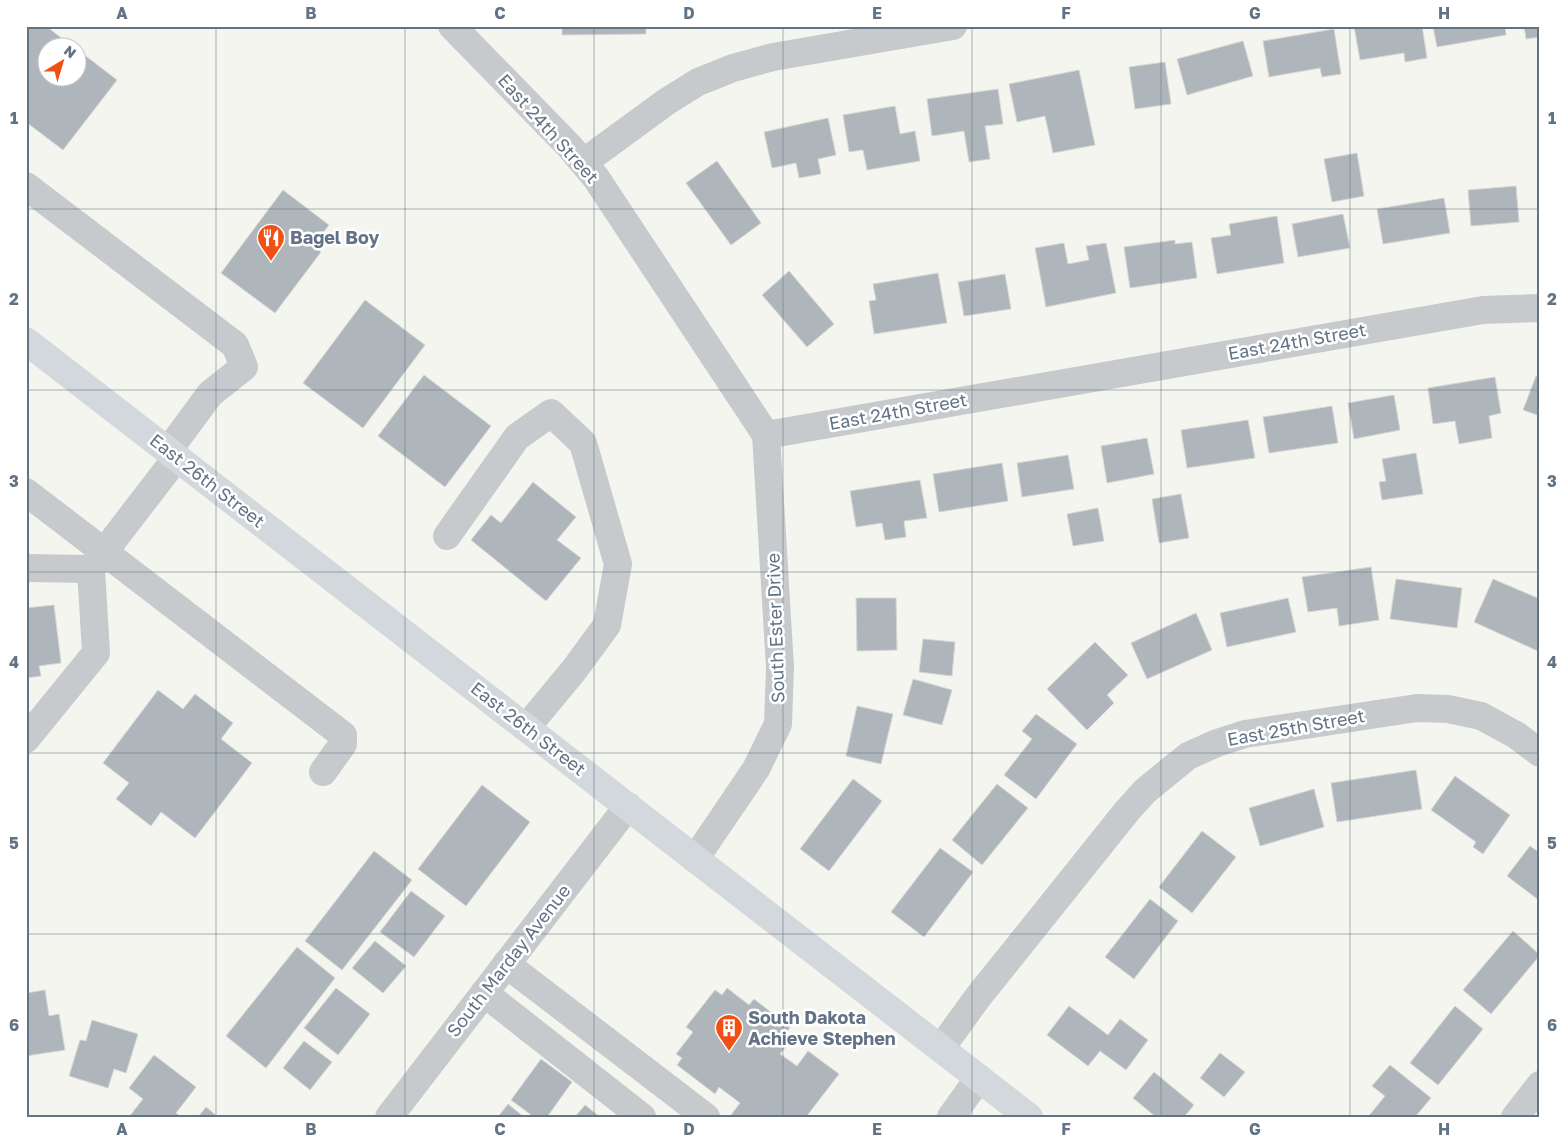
<svg xmlns="http://www.w3.org/2000/svg" width="1566" height="1143" viewBox="0 0 1566 1143" font-family="'Golos Text',sans-serif">
	<rect width="100%" height="100%" fill="#f5f5f0"/>
	<!-- building -->
	<g fill="#aeb6bb" stroke="#d6d6d3">
		<polygon points="26,26 46,26 74,48 48,48 48,78 78,78 78,50 117,80 63,150 26,122"/>
		<polygon points="562,26 646,26 646,34 562,35"/>
		<polygon points="1354,26 1422,26 1427,58 1405,62 1404,53 1360,60"/>
		<polygon points="1433,26 1505,26 1506,35 1437,47"/>
		<polygon points="1524,26 1540,26 1540,37 1526,39"/>
		<polygon points="1334,29 1341,74 1322,77 1320,68 1269,77 1263,41"/>
		<polygon points="1243,41 1253,76 1187,95 1177,59"/>
		<polygon points="1165,62 1171,104 1135,109 1129,67"/>
		<polygon points="1079,70 1095,145 1053,153 1045,116 1017,122 1009,84"/>
		<polygon points="998,89 1003,124 985,126 990,159 969,162 964,131 932,136 927,99"/>
		<polygon points="895,106 900,134 915,131 920,161 867,170 863,150 849,152 843,115"/>
		<polygon points="828,118 836,155 818,159 821,174 799,178 796,163 772,168 764,132"/>
		<polygon points="1357,153 1364,196 1332,202 1324,159"/>
		<polygon points="717,161 761,223 731,245 686,183"/>
		<polygon points="1516,186 1519,222 1471,226 1468,190"/>
		<polygon points="283,190 329,225 313,246 321,252 275,313 221,273"/>
		<polygon points="1444,198 1450,233 1383,244 1377,209"/>
		<polygon points="1343,214 1350,248 1298,257 1292,224"/>
		<polygon points="1277,216 1284,263 1217,274 1211,238 1231,235 1229,224"/>
		<polygon points="1175,240 1175,244 1192,242 1197,278 1130,288 1124,247"/>
		<polygon points="1064,243 1068,264 1089,260 1086,246 1106,243 1116,293 1046,307 1035,248"/>
		<polygon points="789,271 834,324 807,347 762,295"/>
		<polygon points="938,273 947,323 874,334 869,301 876,300 873,284"/>
		<polygon points="1005,274 1011,309 964,316 958,282"/>
		<polygon points="365,300 425,345 363,428 303,383"/>
		<polygon points="424,375 491,426 445,487 378,436"/>
		<polygon points="1536,376 1540,377 1540,416 1523,410"/>
		<polygon points="1495,377 1501,413 1489,416 1492,438 1459,444 1455,421 1433,424 1428,388"/>
		<polygon points="1394,395 1400,430 1354,439 1348,403"/>
		<polygon points="1332,406 1338,443 1269,453 1263,417"/>
		<polygon points="1248,420 1255,458 1187,468 1181,430"/>
		<polygon points="1147,438 1154,474 1107,483 1101,446"/>
		<polygon points="1416,453 1423,494 1382,500 1379,482 1386,481 1382,459"/>
		<polygon points="1068,455 1074,489 1022,497 1017,463"/>
		<polygon points="1002,463 1008,501 939,512 933,474"/>
		<polygon points="920,480 927,518 904,521 906,537 885,540 882,523 856,527 850,491"/>
		<polygon points="533,482 576,517 557,540 581,558 546,601 471,540 491,515 501,523"/>
		<polygon points="1181,494 1189,538 1159,543 1152,499"/>
		<polygon points="1098,508 1104,541 1073,546 1067,514"/>
		<polygon points="1371,567 1379,620 1339,626 1337,608 1308,612 1302,577"/>
		<polygon points="1396,579 1462,588 1457,628 1390,619"/>
		<polygon points="1493,579 1540,599 1540,652 1474,622"/>
		<polygon points="856,598 896,598 897,650 857,651"/>
		<polygon points="1288,598 1296,632 1227,647 1220,613"/>
		<polygon points="54,605 61,663 39,666 41,676 26,678 26,608"/>
		<polygon points="1196,613 1212,650 1147,679 1131,643"/>
		<polygon points="923,639 955,642 952,676 919,672"/>
		<polygon points="1095,642 1128,675 1107,695 1114,703 1087,730 1047,689"/>
		<polygon points="913,679 952,690 942,725 903,715"/>
		<polygon points="158,690 183,709 195,694 233,723 221,739 252,763 195,838 161,812 151,826 116,799 129,783 103,763"/>
		<polygon points="857,706 893,714 881,764 846,756"/>
		<polygon points="1036,714 1077,744 1036,799 1004,775 1032,739 1022,731"/>
		<polygon points="1416,770 1422,809 1337,822 1331,783"/>
		<polygon points="1455,776 1510,815 1483,854 1473,847 1476,842 1431,810"/>
		<polygon points="853,779 882,801 829,871 800,849"/>
		<polygon points="997,784 1028,808 982,865 952,840"/>
		<polygon points="482,785 530,822 466,906 418,869"/>
		<polygon points="1314,789 1324,827 1260,846 1249,808"/>
		<polygon points="1202,831 1236,857 1192,913 1159,887"/>
		<polygon points="1530,846 1540,853 1540,901 1507,876"/>
		<polygon points="940,848 973,872 924,937 891,912"/>
		<polygon points="374,851 412,880 342,970 305,941"/>
		<polygon points="411,891 445,916 414,957 380,932"/>
		<polygon points="1150,899 1178,921 1134,979 1105,957"/>
		<polygon points="1513,931 1540,955 1491,1014 1463,990"/>
		<polygon points="375,941 406,966 383,993 352,968"/>
		<polygon points="297,947 335,978 266,1068 226,1036"/>
		<polygon points="336,988 370,1014 338,1055 304,1028"/>
		<polygon points="727,988 749,1005 754,999 790,1027 786,1034 792,1039 780,1054 797,1066 808,1051 839,1074 806,1117 732,1117 731,1115 740,1103 719,1087 715,1094 677,1065 682,1058 676,1054 693,1032 686,1027 715,990 722,995"/>
		<polygon points="45,990 49,1016 59,1014 65,1050 26,1056 26,993"/>
		<polygon points="1069,1006 1108,1035 1120,1019 1148,1040 1126,1070 1100,1051 1088,1066 1047,1035"/>
		<polygon points="1455,1006 1483,1029 1438,1085 1410,1063"/>
		<polygon points="92,1020 138,1034 126,1073 114,1069 108,1088 69,1076 80,1040 86,1041"/>
		<polygon points="304,1041 332,1062 310,1090 283,1068"/>
		<polygon points="1220,1053 1245,1072 1224,1097 1200,1078"/>
		<polygon points="154,1055 196,1087 176,1113 181,1117 129,1117 143,1099 129,1088"/>
		<polygon points="541,1059 572,1082 547,1117 534,1117 511,1100"/>
		<polygon points="1390,1065 1431,1098 1415,1117 1368,1117 1385,1096 1372,1086"/>
		<polygon points="1154,1072 1194,1105 1184,1117 1156,1117 1133,1098"/>
		<polygon points="508,1104 524,1117 498,1117"/>
		<polygon points="585,1105 600,1117 575,1117"/>
		<polygon points="206,1107 218,1117 198,1117"/>
	</g>
	<g fill="none" stroke-linecap="round" stroke-linejoin="round">
		<!-- minor -->
		<g stroke="#c7cacd" stroke-width="28">
			<polyline points="452,26 570,147 596,178 766,435 1483,310 1540,308"/>
			<polyline points="584,162 666,102 698,82 733,68 773,57 953,26"/>
			<polyline points="26,186 235,345 244,367 210,394 168,451"/>
			<polyline points="26,492 343,735 343,744 323,772"/>
			<polyline points="447,536 517,437 551,413 583,443 618,564 607,625 574,670 526,728"/>
			<polyline points="26,568 91,569"/>
			<polyline points="26,739 96,653 91,569 177,457"/>
			<polyline points="695,859 756,769 778,724 780,667 766,435"/>
			<polyline points="506,964 706,1117"/>
			<polyline points="484,993 642,1117"/>
			<polyline points="941,1048 978,997 1127,811 1145,791 1188,756 1217,743 1245,734 1417,708 1448,709 1481,716 1516,735 1540,753"/>
			<polyline points="389,1117 628,806"/>
			<polyline points="951,1117 979,1078"/>
			<polyline points="1515,1117 1540,1085"/>
		</g>
		<!-- major -->
		<polyline stroke="#d2d8dc" stroke-width="28" points="26,341 1029,1117"/>
	</g>
	<!-- grid -->
	<path fill="none" stroke="#617384" stroke-width="1" stroke-opacity="0.55" d="M216 26V1117M405 26V1117M594 26V1117M783 26V1117M972 26V1117M1161 26V1117M1350 26V1117M26 209H1540M26 390H1540M26 572H1540M26 753H1540M26 934H1540"/>
	<!-- icons -->
	<defs>
		<symbol id="restaurant-pin" viewBox="-11 -11 22 30"><path d="M0 17L-7.5 6A9.5 9.5 0 1 1 7.5 6Z" fill="#f24f13" stroke="#fff"/><path d="M-5-6h1v4h1v-4h1v4h1v-4h1v5L-1.5 .5V6h-2V.5L-5-1ZM5-6V6H3V1.5H1.5Q1.5-4 5-6Z" fill="#fff"/></symbol>
		<symbol id="building-pin" viewBox="-11 -11 22 30"><path d="M0 17L-7.5 6A9.5 9.5 0 1 1 7.5 6Z" fill="#f24f13" stroke="#fff"/><path d="M-4-6H4V6H1V3H-1V6H-4ZM-2.5-4.3h1.7v1.8h-1.7ZM.8-4.3h1.7v1.8H.8ZM-2.5-1h1.7V.8h-1.7ZM.8-1h1.7V.8H.8Z" fill="#fff"/></symbol>
	</defs>
	<g fill-rule="evenodd">
		<use href="#restaurant-pin" x="255" y="222" width="32" height="43"/>
		<use href="#building-pin" x="713" y="1012" width="32" height="43"/>
	</g>
	<g text-anchor="middle" stroke-width="5" stroke-linejoin="round" paint-order="stroke">
		<!-- street labels -->
		<g font-size="18" fill="#617384" stroke="#fff">
			<text transform="translate(548 129) rotate(48)" y="6">East 24th Street</text>
			<text transform="translate(1297 342) rotate(-10)" y="6">East 24th Street</text>
			<text transform="translate(898 412) rotate(-10)" y="6">East 24th Street</text>
			<text transform="translate(207 481) rotate(38)" y="6">East 26th Street</text>
			<text transform="translate(776 628) rotate(-92)" y="6">South Ester Drive</text>
			<text transform="translate(1296 728) rotate(-10)" y="6">East 25th Street</text>
			<text transform="translate(528 729) rotate(38)" y="6">East 26th Street</text>
			<text transform="translate(509 961) rotate(-52)" y="6">South Marday Avenue</text>
		</g>
		<!-- poi labels -->
		<g font-size="18" font-weight="bold" fill="#617384" stroke="#fff" text-anchor="start">
			<text x="290" y="244">Bagel Boy</text>
			<text x="748" y="1024">South Dakota<tspan x="748" dy="21">Achieve Stephen</tspan></text>
		</g>
	</g>
	<!-- border -->
	<rect width="1566" height="1143" fill="none" stroke="#ffffff" stroke-width="55"/>
	<!-- north arrow -->
	<g transform="translate(62 62) rotate(38)"><circle r="24" fill="#ffffff" stroke="#c0c7ce"/>
	<path d="M0-4L9 19L0 12L-9 19Z" fill="#f24f13"/>
	<text y="-8" font-size="14" font-weight="bold" text-anchor="middle" fill="#617384">N</text>
	</g>
	<rect x="28" y="28" width="1510" height="1088" fill="none" stroke="#617384" stroke-width="2"/>
	<g font-size="16" text-anchor="middle" font-weight="bold" fill="#617384">
		<text x="122" y="19">A</text>
		<text x="311" y="19">B</text>
		<text x="500" y="19">C</text>
		<text x="689" y="19">D</text>
		<text x="877" y="19">E</text>
		<text x="1066" y="19">F</text>
		<text x="1255" y="19">G</text>
		<text x="1444" y="19">H</text>
		<text x="14" y="124">1</text>
		<text x="1552" y="124">1</text>
		<text x="14" y="305">2</text>
		<text x="1552" y="305">2</text>
		<text x="14" y="487">3</text>
		<text x="1552" y="487">3</text>
		<text x="14" y="668">4</text>
		<text x="1552" y="668">4</text>
		<text x="14" y="849">5</text>
		<text x="1552" y="849">5</text>
		<text x="14" y="1031">6</text>
		<text x="1552" y="1031">6</text>
		<text x="122" y="1135">A</text>
		<text x="311" y="1135">B</text>
		<text x="500" y="1135">C</text>
		<text x="689" y="1135">D</text>
		<text x="877" y="1135">E</text>
		<text x="1066" y="1135">F</text>
		<text x="1255" y="1135">G</text>
		<text x="1444" y="1135">H</text>
	</g>
</svg>
